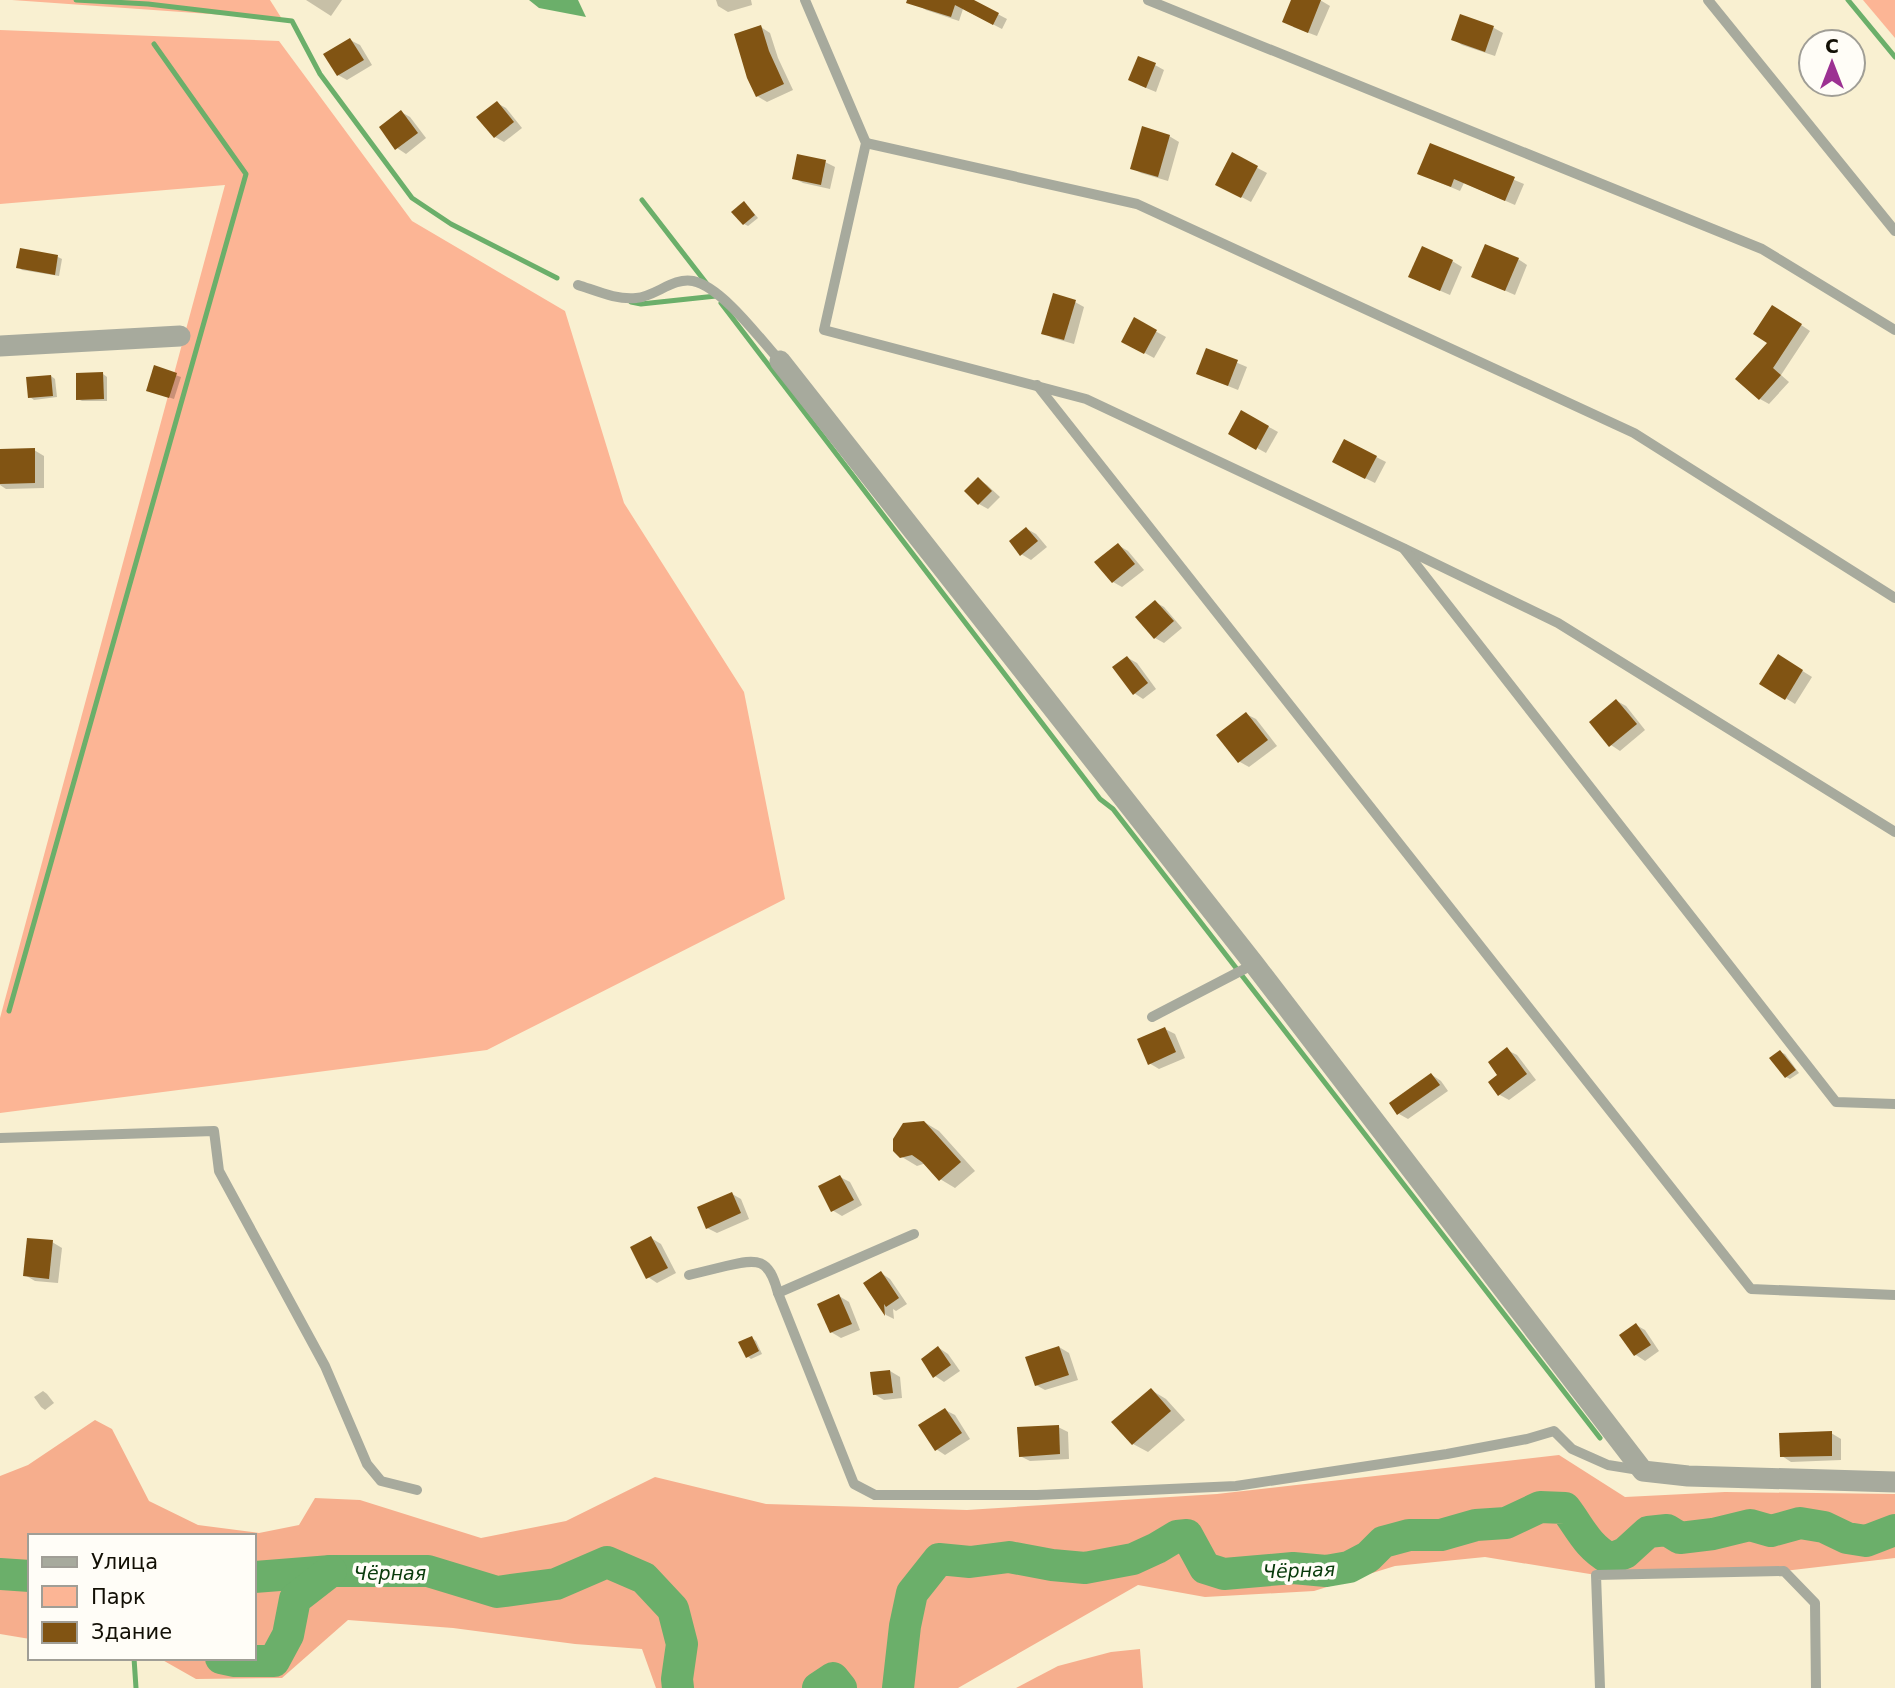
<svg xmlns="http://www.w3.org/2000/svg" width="1895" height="1688" viewBox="0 0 1895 1688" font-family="'DejaVu Sans',sans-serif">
	<rect width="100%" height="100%" fill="#f9f0d1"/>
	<!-- green -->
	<g fill="#fcb595">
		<polygon points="12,0 270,0 282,19"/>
		<polygon points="1863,0 1895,0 1895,38"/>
		<polygon points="0,30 279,41 412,221 565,311 624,503 744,692 785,899 487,1050 0,1113 0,1018 225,185 0,204"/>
	</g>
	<!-- forest -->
	<g fill="#f6ae8d">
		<polygon points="95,1420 112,1429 149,1501 198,1525 259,1533 299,1525 315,1498 360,1500 481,1538 566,1521 655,1477 766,1504 967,1510 1217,1494 1559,1455 1625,1497 1725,1492 1895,1494 1895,1558 1784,1571 1596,1575 1485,1557 1395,1566 1314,1591 1205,1597 1138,1585 958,1688 656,1688 642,1649 575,1644 453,1628 348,1620 282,1678 196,1679 159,1658 254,1658 254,1536 30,1536 30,1639 0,1634 0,1476 28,1465"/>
		<polygon points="1140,1649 1143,1688 1016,1688 1058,1666 1111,1652"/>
	</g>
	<!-- water -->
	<polygon fill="#6baf6a" points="529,0 578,0 586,17 539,8"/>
	<!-- shadow -->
	<g fill="#0003">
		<polygon points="306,0 342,0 331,16"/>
		<polygon points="716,0 751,0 752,5 728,12 718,6"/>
		<polygon points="920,0 971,0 1007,19 1002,29 963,9 959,21 926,10 918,5"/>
		<polygon points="1293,0 1320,0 1330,6 1317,36 1293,27"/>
		<polygon points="1461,16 1494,28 1503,33 1495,56 1462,45 1453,39"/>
		<polygon points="761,27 770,33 778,58 793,90 767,102 757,96"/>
		<polygon points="350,40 360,45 372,65 347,80 338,75"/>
		<polygon points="1155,65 1164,70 1156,92 1139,85"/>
		<polygon points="497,103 506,108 522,128 504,142 495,137"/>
		<polygon points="401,112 410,117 426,138 406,154 397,148"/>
		<polygon points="1169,136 1179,142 1168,181 1141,173 1132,168"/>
		<polygon points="1431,145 1524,184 1515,205 1464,183 1460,191 1429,178"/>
		<polygon points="1233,155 1267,173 1251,202 1217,184"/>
		<polygon points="825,162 835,167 830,189 803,183 794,178"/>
		<polygon points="748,206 758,218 748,226 744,224"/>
		<polygon points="58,257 62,259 59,276 22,270 18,267"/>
		<polygon points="1518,259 1527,265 1515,295 1474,277"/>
		<polygon points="1452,261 1462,267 1450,295 1420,282"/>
		<polygon points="1075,302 1084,307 1074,344 1053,338 1043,333"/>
		<polygon points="1782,312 1810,331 1781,375 1789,382 1769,404 1760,399 1770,342"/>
		<polygon points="1135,320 1166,337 1154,358 1123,341"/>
		<polygon points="1207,350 1247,367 1238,390 1208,378"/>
		<polygon points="155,368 181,377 174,399 152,392"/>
		<polygon points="103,374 107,377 107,401 82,401 78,399"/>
		<polygon points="51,376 55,379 57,397 34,400 30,397"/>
		<polygon points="1242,412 1278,432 1266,453 1230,433"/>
		<polygon points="1345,441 1386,462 1375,483 1343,467"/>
		<polygon points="34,450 44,456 44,488 6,489 0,485 0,451"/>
		<polygon points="978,479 987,485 1000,497 988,509 979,504 966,491"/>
		<polygon points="1027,529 1036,534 1047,547 1031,560 1021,554"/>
		<polygon points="1118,545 1128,551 1144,570 1122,587 1113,582"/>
		<polygon points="1155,602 1164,607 1182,628 1164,643 1155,638"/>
		<polygon points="1779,656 1812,677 1795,704 1762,683"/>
		<polygon points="1128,658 1137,663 1156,689 1143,699 1134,693"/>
		<polygon points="1617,701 1626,706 1645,730 1620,751 1611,745"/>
		<polygon points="1246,714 1256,719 1277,746 1249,767 1240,762 1219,735"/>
		<polygon points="1165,1029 1175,1034 1185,1058 1159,1069 1149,1063"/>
		<polygon points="1507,1050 1517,1055 1536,1080 1509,1100 1500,1095"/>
		<polygon points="1780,1052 1785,1054 1799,1073 1790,1079 1786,1077"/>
		<polygon points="1432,1075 1441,1081 1448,1091 1408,1119 1399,1114"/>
		<polygon points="924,1122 939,1131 975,1171 955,1188 940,1179 926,1163 917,1166 902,1157"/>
		<polygon points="840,1177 850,1182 862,1205 842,1216 832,1210"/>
		<polygon points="732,1194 741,1199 749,1219 717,1233 707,1228"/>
		<polygon points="651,1238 661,1244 676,1273 657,1283 648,1277"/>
		<polygon points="52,1242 62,1248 58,1283 35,1281 25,1275"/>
		<polygon points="881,1273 890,1279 907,1304 896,1311 893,1309 894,1319 886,1315 865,1284"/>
		<polygon points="839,1296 849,1302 860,1330 841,1338 831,1332"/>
		<polygon points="1636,1325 1645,1330 1659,1351 1645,1361 1636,1355 1621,1335"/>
		<polygon points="752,1338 756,1341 762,1354 751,1359 747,1356"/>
		<polygon points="1059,1347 1069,1353 1078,1380 1045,1390 1036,1385"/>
		<polygon points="939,1348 948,1354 960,1371 944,1382 935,1376"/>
		<polygon points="890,1371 900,1377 902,1398 884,1400 874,1394"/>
		<polygon points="1151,1390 1166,1399 1185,1420 1148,1452 1133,1444"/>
		<polygon points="43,1391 47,1394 54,1403 45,1410 41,1407 34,1397"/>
		<polygon points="945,1410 955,1415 970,1439 945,1455 936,1449"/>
		<polygon points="1058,1427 1068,1432 1069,1459 1030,1461 1020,1456"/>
		<polygon points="1831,1433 1841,1439 1841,1460 1791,1462 1782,1456"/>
	</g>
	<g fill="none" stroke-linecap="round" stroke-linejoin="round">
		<!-- stream -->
		<g stroke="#6baf6a" stroke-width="5">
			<polyline points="76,0 148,4 292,21 320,74 412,198 451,224 557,278"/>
			<polyline points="1848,0 1895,57"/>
			<polyline points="642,200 707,284"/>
			<polyline points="631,302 641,304 716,296"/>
			<polyline points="721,303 1100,799 1113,809 1600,1438"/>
			<polyline points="9,1011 246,174 154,44"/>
			<polyline points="134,1658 136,1688"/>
		</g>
		<!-- river -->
		<g stroke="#6baf6a" stroke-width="32">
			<polyline points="0,1574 30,1576"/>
			<polyline points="254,1577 331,1571 428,1571 497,1592 556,1584 607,1562 644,1578 673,1609 682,1644 677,1679 678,1688"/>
			<polyline points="221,1658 235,1661 274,1661 288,1635 295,1599 331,1571"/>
			<polyline points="818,1688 833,1678 841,1688"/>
			<path d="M898 1688 905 1626 912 1593 939 1559 970 1562 1009 1557 1052 1565 1085 1568 1133 1559 1157 1548 1177 1536 1187 1535 1205 1568 1224 1574 1293 1568 1326 1571 1349 1567 1368 1557 1383 1542 1409 1535H1441L1476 1525 1506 1523 1540 1507 1565 1508C1581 1529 1586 1545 1610 1559L1625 1553 1648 1532 1667 1530 1680 1538 1713 1534 1750 1525 1771 1531 1800 1523 1824 1527 1847 1538 1866 1541 1895 1530"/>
		</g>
	</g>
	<!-- building -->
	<g fill="#815413">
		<polygon points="907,0 974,0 999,13 993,25 955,5 951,17 906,3"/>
		<polygon points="1291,0 1321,0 1308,33 1282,22"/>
		<polygon points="1460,14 1494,26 1485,52 1451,40"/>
		<polygon points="761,25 769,51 784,84 756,97 747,78 734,34"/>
		<polygon points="350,38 364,60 337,76 323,54"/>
		<polygon points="1138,56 1156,63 1146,88 1128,80"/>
		<polygon points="497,101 514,122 494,138 476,117"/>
		<polygon points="401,110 418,133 395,150 379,127"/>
		<polygon points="1142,126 1170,135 1158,177 1130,169"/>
		<polygon points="1430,143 1515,177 1505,201 1454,179 1451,187 1417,174"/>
		<polygon points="1232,152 1258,166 1241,198 1215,185"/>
		<polygon points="797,154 826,160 821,185 792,179"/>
		<polygon points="744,201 755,215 743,225 731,212"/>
		<polygon points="1485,244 1519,258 1505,291 1471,277"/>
		<polygon points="1422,246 1453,260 1440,291 1408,277"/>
		<polygon points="20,248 58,255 55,275 16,268"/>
		<polygon points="1053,293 1076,300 1064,340 1041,334"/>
		<polygon points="1772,305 1802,324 1773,368 1781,375 1759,400 1735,379 1767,343 1753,334"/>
		<polygon points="1134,317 1157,330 1144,354 1121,342"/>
		<polygon points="1206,348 1238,360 1228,386 1196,374"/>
		<polygon points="154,365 177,373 169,398 146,391"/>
		<polygon points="103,372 104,399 76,400 76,373"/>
		<polygon points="51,375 53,396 28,398 26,377"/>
		<polygon points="1241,410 1269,426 1256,450 1228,434"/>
		<polygon points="1344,439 1377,456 1365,479 1332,462"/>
		<polygon points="35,448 35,483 0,484 0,449"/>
		<polygon points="978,477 992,491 978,505 964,491"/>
		<polygon points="1026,527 1038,541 1020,556 1009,541"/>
		<polygon points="1118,543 1135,564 1112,583 1094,562"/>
		<polygon points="1155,600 1174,621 1154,639 1135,617"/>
		<polygon points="1778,654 1803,670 1785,700 1759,684"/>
		<polygon points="1127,656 1148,683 1133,695 1112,667"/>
		<polygon points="1616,699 1637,724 1609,747 1589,722"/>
		<polygon points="1246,712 1268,740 1238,763 1216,735"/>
		<polygon points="1165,1027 1176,1052 1148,1065 1137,1039"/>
		<polygon points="1507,1047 1527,1074 1498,1096 1488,1082 1497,1075 1488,1062"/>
		<polygon points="1780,1050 1796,1070 1785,1078 1769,1058"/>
		<polygon points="1431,1073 1440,1085 1397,1115 1389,1103"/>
		<polygon points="924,1121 961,1162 939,1181 922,1162 912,1155 900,1158 893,1151 893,1139 903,1123"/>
		<polygon points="840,1175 854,1200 831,1212 818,1186"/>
		<polygon points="732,1192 741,1213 706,1229 697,1207"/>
		<polygon points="651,1236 668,1268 646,1279 630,1247"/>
		<polygon points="27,1238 53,1240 49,1279 23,1276"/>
		<polygon points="881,1271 899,1298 886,1307 884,1304 885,1316 863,1283"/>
		<polygon points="839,1294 852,1324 830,1333 817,1304"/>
		<polygon points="1636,1323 1651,1345 1634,1356 1619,1335"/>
		<polygon points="752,1336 759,1351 746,1358 738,1342"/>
		<polygon points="938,1346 951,1365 933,1378 921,1359"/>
		<polygon points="1059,1346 1069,1375 1035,1386 1025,1357"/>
		<polygon points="890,1370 893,1393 873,1395 870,1372"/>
		<polygon points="1151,1388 1171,1411 1132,1445 1111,1422"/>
		<polygon points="945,1408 962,1433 935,1451 918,1425"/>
		<polygon points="1059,1425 1060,1454 1019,1457 1017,1427"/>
		<polygon points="1832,1431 1832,1456 1780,1457 1779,1433"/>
	</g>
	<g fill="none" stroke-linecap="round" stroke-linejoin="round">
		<!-- lane -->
		<g stroke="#a7aa9d" stroke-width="10">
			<polyline points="805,0 866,143 824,330 1086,399 1403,548 1558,623 1895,832"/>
			<polyline points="1148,0 1762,249 1895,330"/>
			<polyline points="1708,0 1895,231"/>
			<polyline points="866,143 1137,204 1634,433 1895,598"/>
			<path d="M578 285C597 291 617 300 636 298 655 297 673 277 693 281 722 287 760 339 780 361"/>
			<polyline points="1037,385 1751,1289 1895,1295"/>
			<polyline points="1404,549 1836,1102 1895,1104"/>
			<polyline points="1152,1017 1254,964"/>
			<polyline points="0,1138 214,1131 219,1171 325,1366 367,1464 381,1481 417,1490"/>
			<path d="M689 1275C701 1272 714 1269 726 1266 758 1258 769 1258 778 1293L854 1484 875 1495H1037L1236 1486 1447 1454 1527 1439 1554 1431 1572 1449 1608 1465 1639 1470"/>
			<polyline points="778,1293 914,1234"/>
			<polyline points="1600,1688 1596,1575 1784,1571 1815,1603 1816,1688"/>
		</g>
		<!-- street -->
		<g stroke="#a7aa9d" stroke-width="21">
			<polyline points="0,346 180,336"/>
			<polyline points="780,361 1254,964 1643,1471 1688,1476 1895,1482"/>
		</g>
	</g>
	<g text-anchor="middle" stroke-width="7" stroke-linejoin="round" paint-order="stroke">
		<!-- water labels -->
		<g font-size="19" font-style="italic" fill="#083a0b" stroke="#fffdf7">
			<text transform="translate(1299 1570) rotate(-2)" y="7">Чёрная</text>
			<text x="390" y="1580">Чёрная</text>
		</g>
	</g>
	<!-- legend -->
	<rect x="28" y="1534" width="228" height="126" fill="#fffdf7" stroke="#a09e96" stroke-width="2"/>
	<rect x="42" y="1557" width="35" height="10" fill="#a7aa9d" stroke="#a09e96" stroke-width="2"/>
	<text x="91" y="1569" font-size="21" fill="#120f05">Улица</text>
	<rect x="42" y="1586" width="35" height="21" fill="#fcb595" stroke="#a09e96" stroke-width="2"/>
	<text x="91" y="1604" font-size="21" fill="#120f05">Парк</text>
	<rect x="42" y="1622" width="35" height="21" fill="#815413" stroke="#a09e96" stroke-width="2"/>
	<text x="91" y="1639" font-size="21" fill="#120f05">Здание</text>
	<!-- north arrow -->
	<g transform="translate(1832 63)"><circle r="33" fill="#fffdf7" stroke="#a09e96" stroke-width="2"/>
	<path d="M0-5L12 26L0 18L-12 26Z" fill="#9c3192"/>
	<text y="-10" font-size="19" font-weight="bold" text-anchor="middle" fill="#120f05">С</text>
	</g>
</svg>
